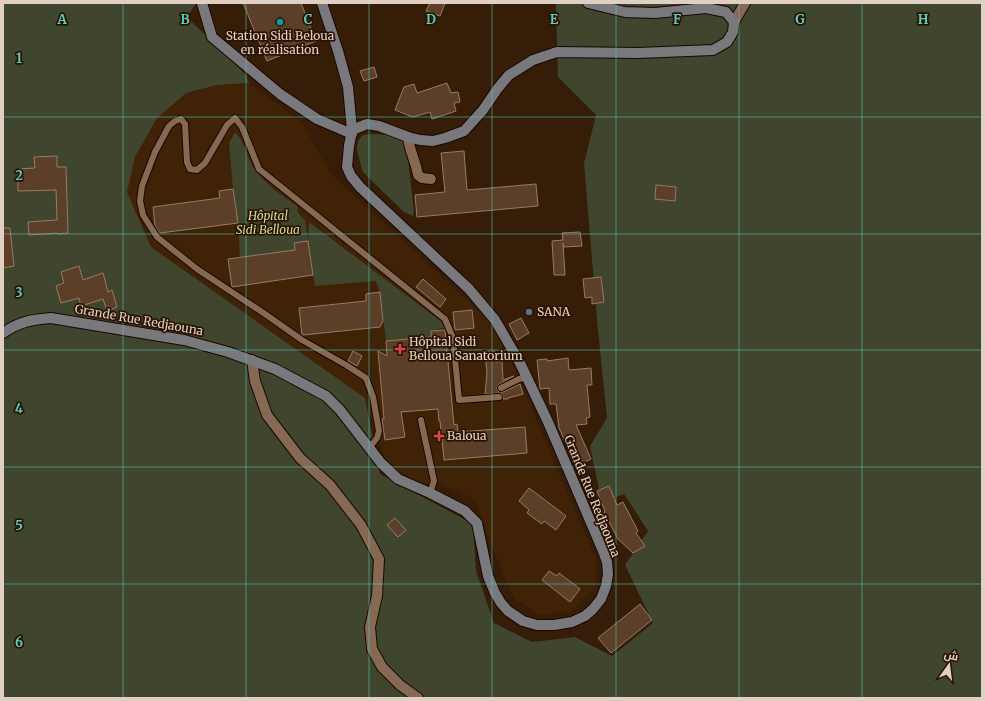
<svg xmlns="http://www.w3.org/2000/svg" width="985" height="701" viewBox="0 0 985 701" font-family="Merriweather,Cairo,serif">
	<rect width="100%" height="100%" fill="#351d07"/>
	<!-- built -->
	<polygon fill="#402307" points="249,83 302,123 331,174 395,233 491,323 519,379 536,420 597,562 595,587 571,612 539,614 515,599 503,574 474,499 434,481 425,485 401,473 385,458 377,438 365,398 151,247 126,192 135,157 157,118 186,93 217,85"/>
	<!-- green -->
	<g fill="#40452e">
		<polygon points="3,3 196,3 187,17 246,75 249,83 217,85 186,93 157,118 135,157 127,192 151,247 365,398 380,474 473,524 476,571 494,623 532,642 575,637 612,656 653,623 625,565 648,531 624,494 602,503 590,446 607,418 597,320 584,163 596,115 558,77 556,3 982,3 982,698 3,698"/>
		<path d="M235 132C246 143 246 157 254 168 265 184 281 195 297 206L298 213 305 220 308 240 309 222 442 322 444 328 431 331 430 337 386 341 380 292 376 281 315 286 308 241 295 250 240 258 238 223 233 189 229 143Z"/>
		<polygon points="373,134 391,135 405,141 409,168 414,212 413,216 404,212 374,183 363,172 361,166 357,150 358,141 363,135"/>
	</g>
	<!-- building -->
	<g fill="#5b3f28" stroke="#997b64">
		<polygon points="243,3 301,3 316,41 267,61"/>
		<polygon points="430,3 445,3 440,16 426,11"/>
		<polygon points="374,67 377,77 364,81 360,71"/>
		<polygon points="447,83 451,93 458,92 460,102 454,103 456,111 432,119 430,112 413,117 395,110 404,87 414,84 417,93"/>
		<polygon points="464,151 467,190 536,184 538,206 417,217 415,195 445,192 441,153"/>
		<polygon points="57,156 57,167 66,167 68,233 58,234 58,233 29,235 28,222 57,220 56,190 18,191 18,169 35,168 34,157"/>
		<polygon points="656,185 676,187 675,201 655,199"/>
		<polygon points="233,189 238,223 160,233 155,226 153,207 220,198 219,191"/>
		<polygon points="3,228 10,228 14,266 3,268"/>
		<polygon points="580,232 582,246 564,247 563,243 565,275 554,275 552,241 563,240 562,233"/>
		<polygon points="308,241 313,275 232,287 228,259 295,250 294,243"/>
		<polygon points="79,266 83,280 103,273 108,292 112,290 117,307 107,311 103,299 81,306 79,298 61,303 56,286 64,283 61,272"/>
		<polygon points="601,277 604,302 592,304 592,297 585,298 583,279"/>
		<polygon points="423,279 446,299 440,307 416,287"/>
		<polygon points="380,292 383,321 380,327 303,335 302,335 299,308 366,301 366,294"/>
		<polygon points="472,310 474,328 455,330 453,312"/>
		<polygon points="521,318 529,333 517,340 509,324"/>
		<polygon points="445,330 454,425 457,424 458,432 525,427 527,453 444,460 440,421 439,421 438,409 401,412 405,437 385,440 382,419 384,419 378,351 387,356 386,341 431,337 431,331"/>
		<polygon points="353,351 362,356 357,366 348,361"/>
		<polygon points="495,351 496,362 502,361 503,380 514,376 499,384 497,387 497,390 499,392 503,392 520,384 523,394 508,398 508,399 503,399 503,395 501,393 485,394 487,373 485,352"/>
		<polygon points="568,358 569,370 591,368 592,385 587,385 590,417 586,418 587,424 576,425 591,459 576,466 559,428 556,404 550,404 549,388 540,389 537,360 547,359 547,361"/>
		<polygon points="609,486 617,505 623,502 638,531 636,533 645,546 633,553 618,539 604,512 605,511 597,491"/>
		<polygon points="529,488 566,516 556,530 544,521 542,524 527,513 529,510 519,501"/>
		<polygon points="395,518 406,530 398,537 387,525"/>
		<polygon points="549,571 557,576 559,573 580,589 570,602 542,580"/>
		<polygon points="640,604 652,620 611,653 598,638"/>
	</g>
	<g fill="none" stroke-linecap="round" stroke-linejoin="round">
		<defs>
			<g id="lane">
				<polyline points="501,388 519,379 527,377"/>
				<polyline points="421,420 434,481 430,493"/>
				<polyline points="369,448 377,438 379,431 373,397 366,378 346,365 302,340 265,314 197,269 157,237 143,215 140,201 142,186 155,152 169,126 175,121 181,119 185,124 187,162 190,169 197,170 205,163 227,125 235,118 242,127 259,169 445,319 453,338 459,400 499,397"/>
			</g>
			<g id="street">
				<polyline points="734,22 745,3"/>
				<path d="M408 137C409 150 416 162 418 175L422 178 431 179"/>
				<polyline points="252,360 255,381 267,415 300,458 330,485 361,525 379,559 377,596 370,627 372,649 382,667 400,685 418,698"/>
			</g>
			<g id="secondary">
				<polyline points="202,3 212,37 280,94 317,119 352,134"/>
				<polyline points="352,130 367,124 379,126 408,137 420,140 433,141 445,138 464,131 483,110 498,88 509,75 533,60 557,52 638,53 713,50 727,42 733,32 734,22 726,12 706,8 655,13 625,12 588,3"/>
				<path d="M3 333C20 321 31 320 51 318L184 340 228 352 275 369 326 396 340 410 381 463 398 479 430 493 465 511 477 523 488 576 495 593 501 603 508 611 523 621 537 625H554L572 622 585 616 593 609 601 599 606 586 608 574 607 562 603 551 548 422 520 363 495 320 469 289 360 187 351 176 347 167 349 146 352 130 348 87 338 51 322 3"/>
			</g>
		</defs>
		<!-- lane casing -->
		<use href="#lane" stroke="#1b0600" stroke-width="8"/>
		<!-- street casing -->
		<use href="#street" stroke="#1b0600" stroke-width="12"/>
		<!-- secondary casing -->
		<use href="#secondary" stroke="#1b0600" stroke-width="12"/>
		<!-- lane -->
		<use href="#lane" stroke="#856952" stroke-width="6"/>
		<!-- street -->
		<use href="#street" stroke="#856952" stroke-width="10"/>
		<!-- secondary -->
		<use href="#secondary" stroke="#78787d" stroke-width="10"/>
	</g>
	<!-- grid -->
	<path fill="none" stroke="#59cebe" stroke-width="1" stroke-opacity="0.55" d="M123 3V698M246 3V698M369 3V698M492 3V698M616 3V698M739 3V698M862 3V698M3 117H982M3 234H982M3 350H982M3 467H982M3 584H982"/>
	<!-- markers -->
	<circle fill="#0f9aa8" stroke="#2a1301" stroke-width="1.5" cx="280" cy="22" r="4"/>
	<circle fill="#5c6f8a" stroke="#2a1301" stroke-width="1.5" cx="529" cy="312" r="4"/>
	<g fill="#e0444e" stroke="#2a1301" stroke-width="1.5">
		<path d="M398 343h4v4h4v4h-4v4h-4v-4h-4v-4h4z"/>
		<path d="M437 430h4v4h4v4h-4v4h-4v-4h-4v-4h4z"/>
	</g>
	<g text-anchor="middle" stroke-width="3.5" stroke-linejoin="round" paint-order="stroke">
		<!-- poi labels -->
		<g font-size="12" fill="#e0d0c4" stroke="#2a1301" text-anchor="start">
			<text x="280" y="40" text-anchor="middle">Station Sidi Beloua<tspan x="280" dy="14">en réalisation</tspan></text>
			<text x="537" y="316">SANA</text>
			<text x="409" y="346">Hôpital Sidi<tspan x="409" dy="14">Belloua Sanatorium</tspan></text>
			<text x="447" y="440">Baloua</text>
		</g>
		<!-- park labels -->
		<g font-size="12" font-style="italic" fill="#cdda9c" stroke="#2a1301">
			<text x="268" y="220">Hôpital<tspan x="268" dy="14">Sidi Belloua</tspan></text>
		</g>
		<!-- street labels -->
		<g font-size="12" fill="#e0d0c4" stroke="#2a1301">
			<text transform="translate(139 320) rotate(10)" y="4">Grande Rue Redjaouna</text>
			<text transform="translate(592 496) rotate(68)" y="4">Grande Rue Redjaouna</text>
		</g>
	</g>
	<g font-size="13" text-anchor="middle" font-weight="bold" fill="#59cebe" stroke="#2a1301" stroke-width="3.5" stroke-linejoin="round" paint-order="stroke">
		<text x="62" y="24">A</text>
		<text x="185" y="24">B</text>
		<text x="308" y="24">C</text>
		<text x="431" y="24">D</text>
		<text x="554" y="24">E</text>
		<text x="677" y="24">F</text>
		<text x="800" y="24">G</text>
		<text x="923" y="24">H</text>
		<text x="19" y="63">1</text>
		<text x="19" y="180">2</text>
		<text x="19" y="297">3</text>
		<text x="19" y="413">4</text>
		<text x="19" y="530">5</text>
		<text x="19" y="647">6</text>
	</g>
	<!-- border -->
	<rect width="985" height="701" fill="none" stroke="#e0d0c4" stroke-width="8"/>
	<!-- north arrow -->
	<g transform="translate(949 665) rotate(14)" stroke="#2a1301" stroke-width="3" paint-order="stroke">
	<path d="M0-3L7 15L0 10L-7 15Z" fill="#e0d0c4"/>
	<text y="-6" font-size="11" font-weight="bold" text-anchor="middle" fill="#e0d0c4">ش</text>
	</g>
</svg>
